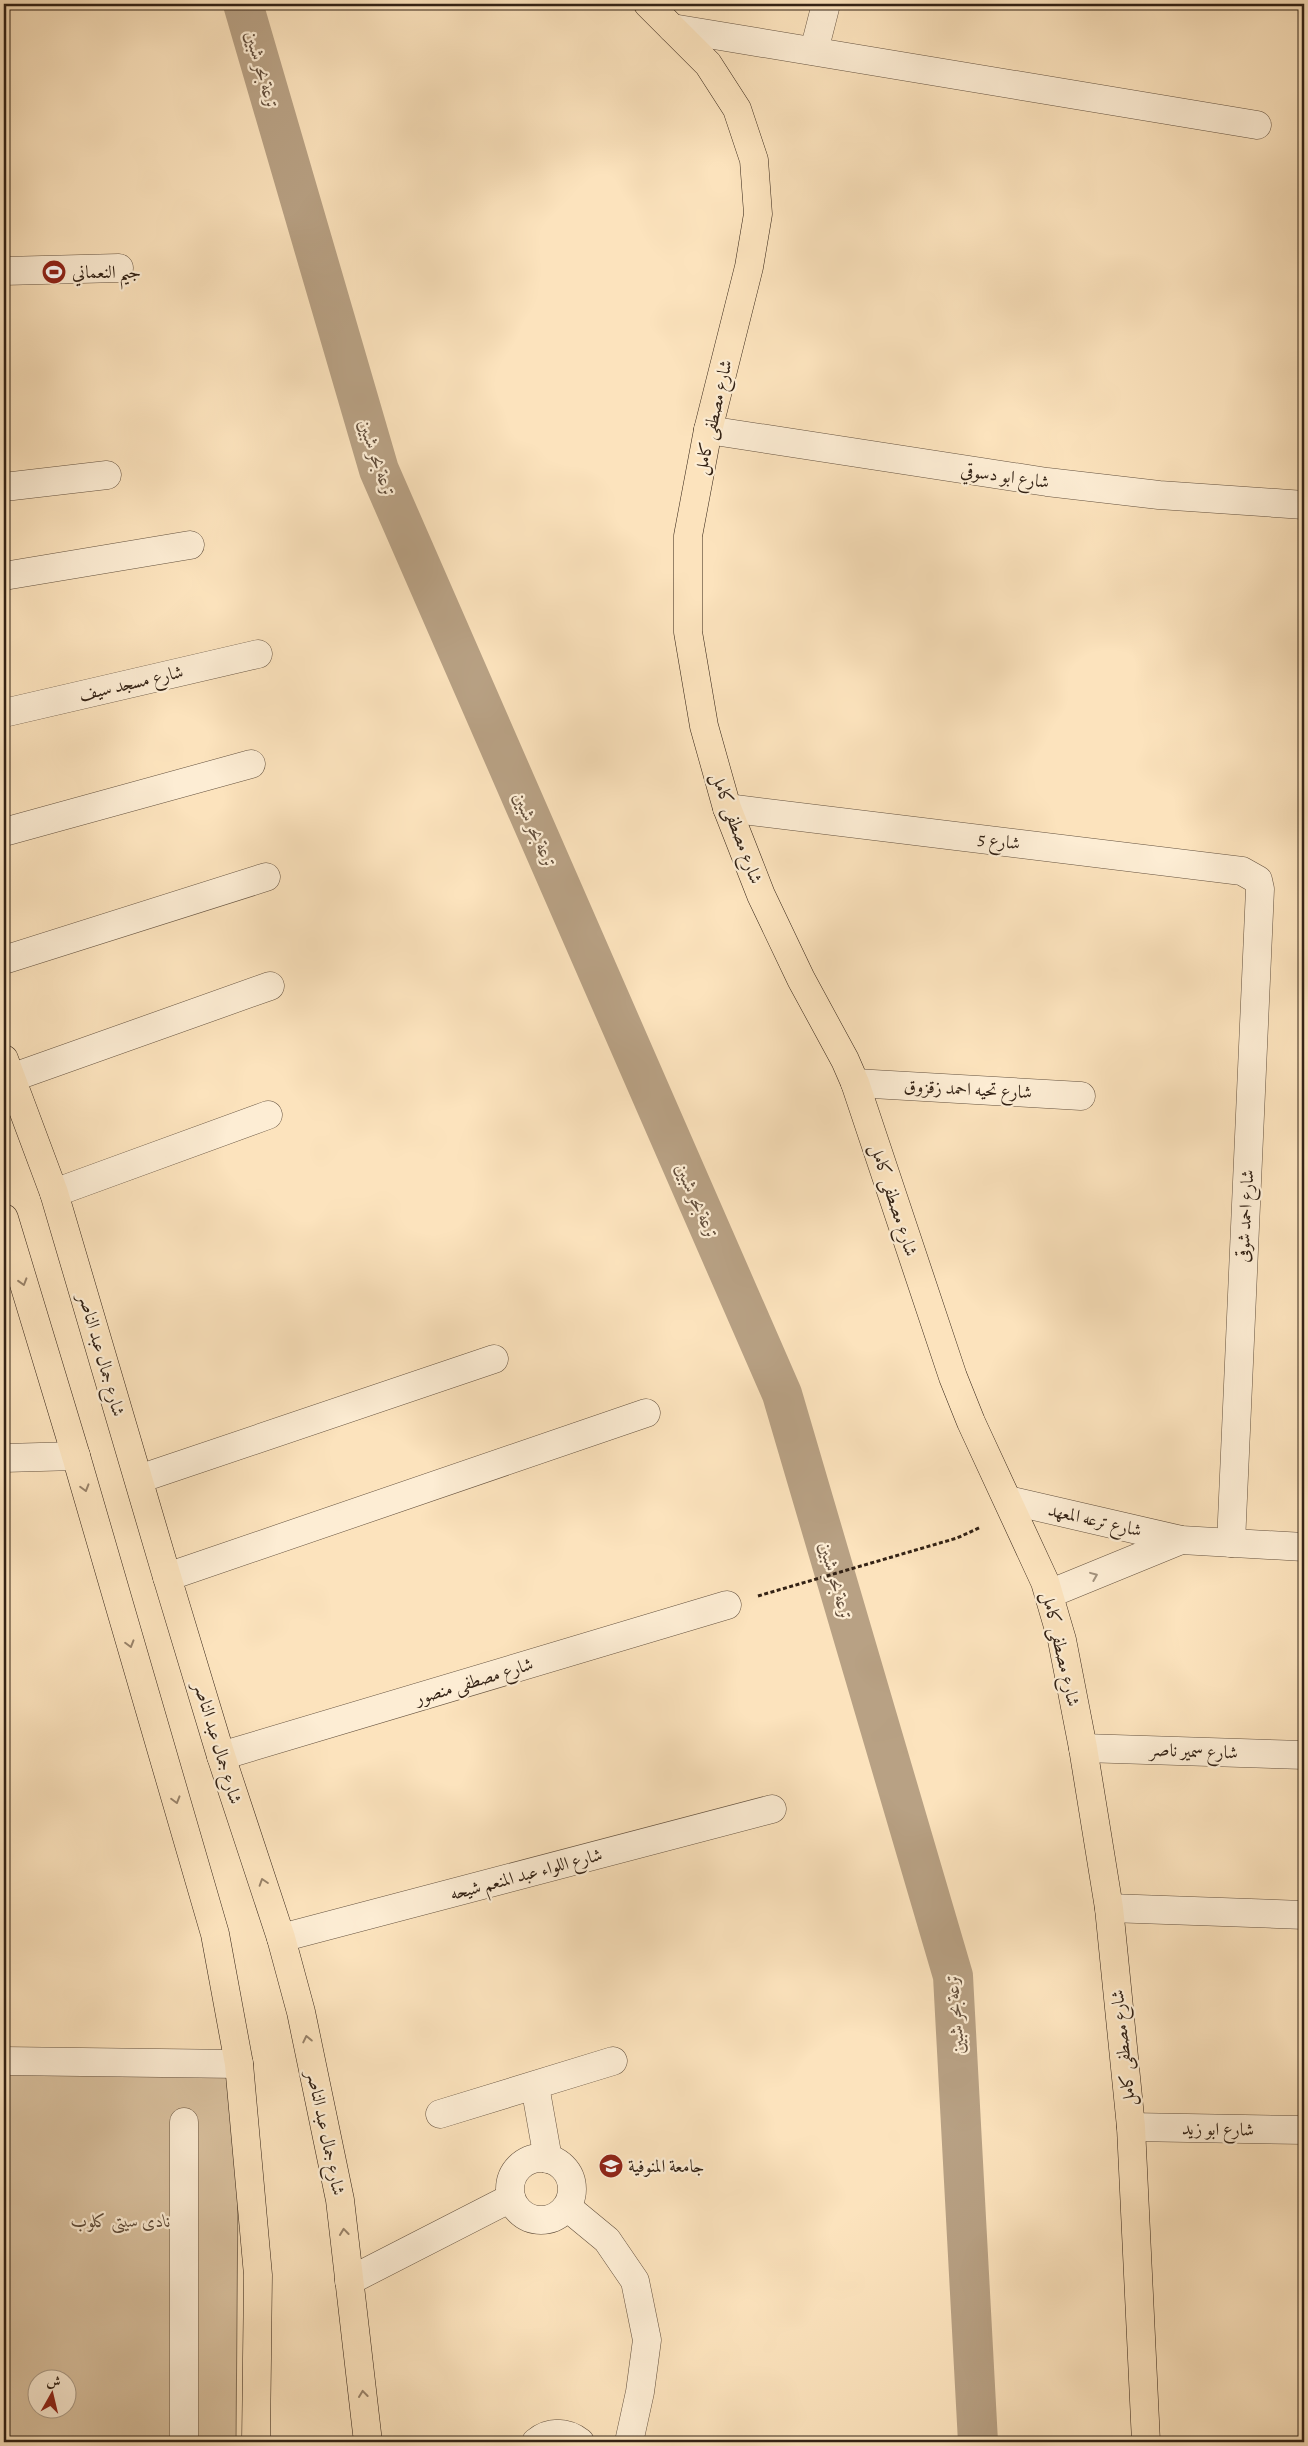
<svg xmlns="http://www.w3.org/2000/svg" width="1308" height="2446" viewBox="0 0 1308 2446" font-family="Alegreya,Amiri,serif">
	<rect width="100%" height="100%" fill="#fce3bd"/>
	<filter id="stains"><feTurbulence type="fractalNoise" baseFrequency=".004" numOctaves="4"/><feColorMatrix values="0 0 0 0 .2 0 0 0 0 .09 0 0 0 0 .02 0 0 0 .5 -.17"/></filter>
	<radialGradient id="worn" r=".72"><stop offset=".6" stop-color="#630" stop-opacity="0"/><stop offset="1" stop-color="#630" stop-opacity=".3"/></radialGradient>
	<!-- green -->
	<path fill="#dac2a0" stroke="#86725a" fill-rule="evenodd" d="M4 2061 239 2064 236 2442H4ZM38 2378H68V2408H38Z"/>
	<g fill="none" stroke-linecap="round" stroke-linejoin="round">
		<!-- canal -->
		<polyline stroke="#b8a184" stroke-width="40" points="243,4 379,470 782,1394 953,1976 978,2442"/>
		<defs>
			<g id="minor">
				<polyline points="672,28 1257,125"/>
				<polyline points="814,51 826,4"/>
				<polyline points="4,271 119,268"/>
				<polyline points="708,430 1047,482 1159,495 1304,505"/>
				<polyline points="4,487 107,475"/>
				<polyline points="4,576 190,545"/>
				<polyline points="4,713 258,654"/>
				<polyline points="727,808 1242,871 1258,880 1260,889 1231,1543"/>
				<polyline points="4,832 251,764"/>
				<polyline points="4,960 266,877"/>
				<polyline points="11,1078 270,986"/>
				<polyline points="855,1083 1081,1096"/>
				<polyline points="54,1193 268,1115"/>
				<polyline points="4,1458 76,1456"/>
				<polyline points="139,1479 494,1359"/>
				<polyline points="1008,1500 1181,1540 1304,1547"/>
				<polyline points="167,1577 646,1413"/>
				<polyline points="1049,1594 1181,1540"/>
				<polyline points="1083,1748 1304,1755"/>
				<polyline points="221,1756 727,1605"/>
				<polyline points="1109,1908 1304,1915"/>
				<polyline points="281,1938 772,1809"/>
				<polyline points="4,2061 239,2064"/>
				<polyline points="535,2086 548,2159"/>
				<polyline points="440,2114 613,2061"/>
				<polyline points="1131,2127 1304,2130"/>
				<circle cx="541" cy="2189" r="31"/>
				<polyline points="567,2207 607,2240 635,2281 647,2340 640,2392 629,2442"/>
				<polyline points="349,2281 511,2198"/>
				<polyline points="184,2442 184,2122"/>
				<path d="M536 2442C549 2431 566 2431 580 2442"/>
			</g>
			<g id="major">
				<polyline points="648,4 708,64 737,109 754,160 758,214 749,267 708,430 688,536 688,632 704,726 727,808 761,895 801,979 845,1060 855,1083 953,1377 971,1422 1045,1582 1062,1640 1083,1748 1109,1908 1131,2127 1146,2442"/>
				<polyline points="4,1059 54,1193 167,1577 221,1756 281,1938 301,2012 340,2200 368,2442"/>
				<polyline points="4,1218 76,1456 215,1934 239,2064 258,2275 256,2442"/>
			</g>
		</defs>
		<!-- minor casing -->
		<use href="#minor" stroke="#65523f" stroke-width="29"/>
		<!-- major casing -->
		<use href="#major" stroke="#332215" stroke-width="29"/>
		<!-- path -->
		<polyline stroke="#332215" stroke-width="3" stroke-dasharray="4 2.5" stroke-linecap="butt" points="758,1596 957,1538 981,1527"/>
		<!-- minor -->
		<use href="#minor" stroke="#fdedd4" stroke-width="28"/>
		<!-- major -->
		<use href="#major" stroke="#fce3bd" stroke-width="28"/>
	</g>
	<!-- one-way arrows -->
	<defs><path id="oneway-chevron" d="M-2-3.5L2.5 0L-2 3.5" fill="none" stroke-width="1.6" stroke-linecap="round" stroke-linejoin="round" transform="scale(1.25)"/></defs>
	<g stroke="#988269">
		<use href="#oneway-chevron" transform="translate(23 1282) rotate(73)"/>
		<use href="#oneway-chevron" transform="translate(85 1488) rotate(74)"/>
		<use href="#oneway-chevron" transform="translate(130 1644) rotate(74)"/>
		<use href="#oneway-chevron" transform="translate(176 1800) rotate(74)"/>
		<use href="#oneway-chevron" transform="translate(263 1882) rotate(-108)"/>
		<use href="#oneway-chevron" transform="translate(307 2039) rotate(-102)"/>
		<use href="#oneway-chevron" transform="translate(344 2232) rotate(-96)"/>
		<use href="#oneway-chevron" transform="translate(363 2394) rotate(-97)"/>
	</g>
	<use stroke="#a2927e" href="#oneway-chevron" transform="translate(1094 1576) rotate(-22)"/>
	<!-- icons -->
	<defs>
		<symbol id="stadium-disc" viewBox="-11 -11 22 22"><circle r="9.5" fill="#8f2418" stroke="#fdedd4"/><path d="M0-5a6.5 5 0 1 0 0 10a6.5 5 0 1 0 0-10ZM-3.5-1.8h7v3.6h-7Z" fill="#fff"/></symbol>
		<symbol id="university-disc" viewBox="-11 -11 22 22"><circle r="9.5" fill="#8f2418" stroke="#fdedd4"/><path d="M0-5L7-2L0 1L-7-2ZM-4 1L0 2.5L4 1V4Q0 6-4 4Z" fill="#fff"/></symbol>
	</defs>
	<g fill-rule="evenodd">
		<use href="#stadium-disc" x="40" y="258" width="28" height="28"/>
		<use href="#university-disc" x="597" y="2152" width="28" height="28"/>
	</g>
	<g text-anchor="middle" stroke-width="4.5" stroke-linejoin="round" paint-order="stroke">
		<!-- poi labels -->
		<g font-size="18" fill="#332215" stroke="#fdedd4" text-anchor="start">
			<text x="72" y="278">جيم النعماني</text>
			<text x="628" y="2172">جامعة المنوفية</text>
		</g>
		<!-- street labels -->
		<g font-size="18" fill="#332215" stroke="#fdedd4">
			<text transform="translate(713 417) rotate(-77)" y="6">شارع مصطفى كامل</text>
			<text transform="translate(1005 476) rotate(8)" y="6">شارع ابو دسوقي</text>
			<text transform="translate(131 683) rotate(-13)" y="6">شارع مسجد سيف</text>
			<text transform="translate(737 828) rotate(70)" y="6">شارع مصطفى كامل</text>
			<text transform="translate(999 841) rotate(7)" y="6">شارع 5</text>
			<text transform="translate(968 1089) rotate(3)" y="6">شارع تحيه احمد زقزوق</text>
			<text transform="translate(894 1200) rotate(72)" y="6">شارع مصطفى كامل</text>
			<text transform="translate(1245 1216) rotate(-87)" y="6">شارع احمد شوقى</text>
			<text transform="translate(102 1355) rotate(74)" y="6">شارع جمال عبد الناصر</text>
			<text transform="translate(1095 1520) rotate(13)" y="6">شارع ترعه المعهد</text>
			<text transform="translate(1061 1649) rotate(77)" y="6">شارع مصطفى كامل</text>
			<text transform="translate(474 1681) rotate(-17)" y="6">شارع مصطفى منصور</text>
			<text transform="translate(218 1743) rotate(73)" y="6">شارع جمال عبد الناصر</text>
			<text transform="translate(1194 1751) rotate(2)" y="6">شارع سمير ناصر</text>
			<text transform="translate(526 1874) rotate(-15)" y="6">شارع اللواء عبد المنعم شيحه</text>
			<text transform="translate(1123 2048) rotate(-96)" y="6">شارع مصطفى كامل</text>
			<text transform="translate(1218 2129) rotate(1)" y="6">شارع ابو زيد</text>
			<text transform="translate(326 2133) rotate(78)" y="6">شارع جمال عبد الناصر</text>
		</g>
		<!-- park labels -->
		<g font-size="18" font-style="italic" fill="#5d4a38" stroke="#fdedd4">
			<text x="121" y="2227">نادى سيتى كلوب</text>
		</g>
		<!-- water labels -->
		<g font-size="19" font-style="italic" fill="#624e3c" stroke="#fdedd4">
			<text transform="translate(263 70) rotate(74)" y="7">ترعة بحر شبين</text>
			<text transform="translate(378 458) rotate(71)" y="7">ترعة بحر شبين</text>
			<text transform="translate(536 830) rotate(66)" y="7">ترعة بحر شبين</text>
			<text transform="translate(698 1201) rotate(66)" y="7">ترعة بحر شبين</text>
			<text transform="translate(837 1581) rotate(74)" y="7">ترعة بحر شبين</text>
			<text transform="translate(954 2014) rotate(-95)" y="7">ترعة بحر شبين</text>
		</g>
	</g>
	<!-- margin -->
	<rect width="1308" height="2446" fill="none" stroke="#fce3bd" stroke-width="20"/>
	<rect x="5" y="5" width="1298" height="2436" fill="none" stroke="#332215" stroke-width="2.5"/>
	<rect x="10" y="10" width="1288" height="2426" fill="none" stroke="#332215"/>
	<!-- north arrow -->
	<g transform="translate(52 2394) rotate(8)"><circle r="24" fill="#fdedd4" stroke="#ac9c88"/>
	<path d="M0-4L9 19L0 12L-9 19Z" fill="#8f2418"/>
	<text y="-8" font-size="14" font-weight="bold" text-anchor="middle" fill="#332215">ش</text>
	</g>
	<rect width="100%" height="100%" filter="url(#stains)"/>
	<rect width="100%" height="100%" fill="url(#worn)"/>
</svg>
